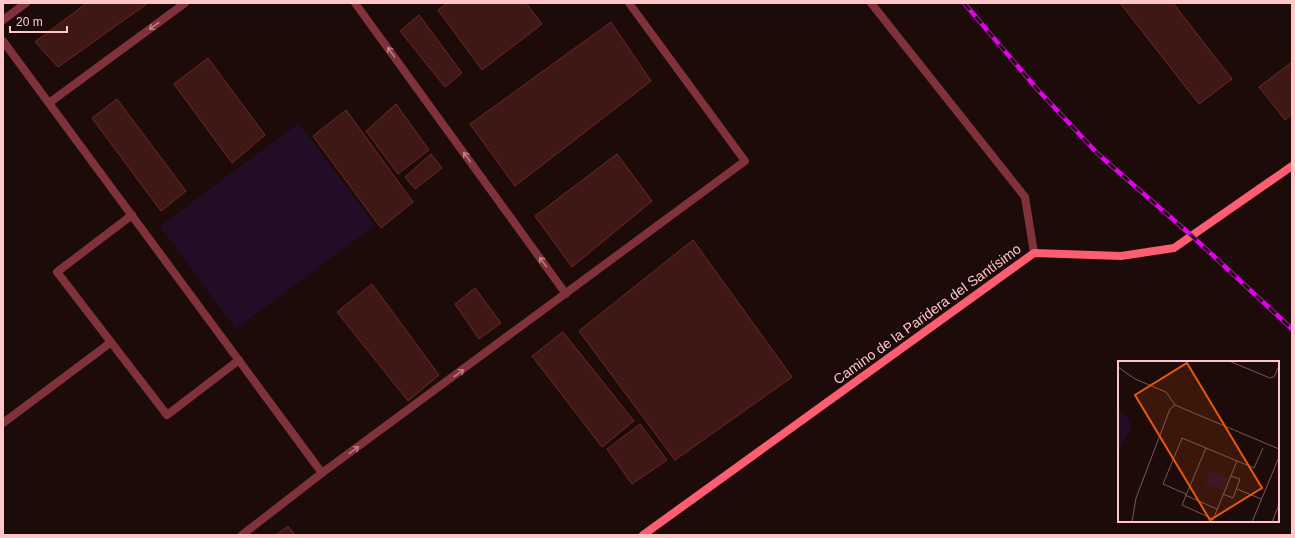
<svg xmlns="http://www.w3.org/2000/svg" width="1295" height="538" viewBox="0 0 1295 538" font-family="Arial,sans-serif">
	<rect width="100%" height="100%" fill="#1d0b0a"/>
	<!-- green -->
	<polygon fill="#220d27" points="299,123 375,225 236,329 160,226"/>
	<!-- building -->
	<g fill="#3f1715" stroke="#6d2925">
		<polygon points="87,3 148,3 58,67 35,42"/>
		<polygon points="447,3 526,3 542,24 482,70 438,10"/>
		<polygon points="1120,3 1173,3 1232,79 1199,104"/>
		<polygon points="419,15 462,73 445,87 400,31"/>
		<polygon points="611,22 651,81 515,186 470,124"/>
		<polygon points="208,58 265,135 232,163 174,84"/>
		<polygon points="1292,62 1292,114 1285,120 1259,87"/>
		<polygon points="117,99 186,191 161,211 92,118"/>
		<polygon points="396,104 429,150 398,174 366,131"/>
		<polygon points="346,110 413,202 381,228 313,136"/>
		<polygon points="431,154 442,168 415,189 405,177"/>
		<polygon points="617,154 652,201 572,267 535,216"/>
		<polygon points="693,240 792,377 675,460 579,331"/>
		<polygon points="372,284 439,375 408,401 337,312"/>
		<polygon points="475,288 501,323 479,339 455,304"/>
		<polygon points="563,332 634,421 602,447 532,356"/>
		<polygon points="640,424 667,460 632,484 607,449"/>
		<polygon points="288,526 295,535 276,535"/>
	</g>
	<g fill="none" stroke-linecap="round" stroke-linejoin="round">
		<!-- lane -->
		<g stroke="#7f323a" stroke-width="8">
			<polyline points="355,3 566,294"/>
			<polyline points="3,20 26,3"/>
			<polyline points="3,41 322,473"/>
			<polyline points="49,103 185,3"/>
			<polyline points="132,215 57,272 167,415 239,360"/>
			<polyline points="3,423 110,343"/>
			<polyline points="242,535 322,473 745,161 629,3"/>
		</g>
		<!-- street -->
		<polyline stroke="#7f323a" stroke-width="8" points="871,3 1025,197 1034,253"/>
		<!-- secondary -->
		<polyline stroke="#ff5d71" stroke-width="8" points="643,535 1034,253 1121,256 1174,248 1292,166"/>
		<defs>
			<polyline id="rail" points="964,3 1037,89 1098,154 1192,236 1292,329"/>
		</defs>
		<!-- rail casing -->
		<use href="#rail" stroke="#e500f1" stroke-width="4.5"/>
		<!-- rail -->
		<use href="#rail" stroke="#1d0b0a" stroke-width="3" stroke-dasharray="9" stroke-linecap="butt"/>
	</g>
	<!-- one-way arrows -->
	<defs><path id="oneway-shaft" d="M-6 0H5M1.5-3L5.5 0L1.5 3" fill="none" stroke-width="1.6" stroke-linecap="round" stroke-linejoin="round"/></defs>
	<g stroke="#bf7c81">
		<use href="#oneway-shaft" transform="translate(154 26) rotate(144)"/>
		<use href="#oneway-shaft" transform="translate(391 52) rotate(-126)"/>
		<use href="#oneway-shaft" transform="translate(467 157) rotate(-126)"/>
		<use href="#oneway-shaft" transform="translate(543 262) rotate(-126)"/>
		<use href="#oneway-shaft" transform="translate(459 373) rotate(-36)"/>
		<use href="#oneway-shaft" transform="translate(354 450) rotate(-36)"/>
	</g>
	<g text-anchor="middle" stroke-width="4" stroke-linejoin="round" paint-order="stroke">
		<!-- street labels -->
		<g font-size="14" fill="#ffc6c8" stroke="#1d0b0a">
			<text transform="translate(927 314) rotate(-36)" y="5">Camino de la Paridera del Santísimo</text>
		</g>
	</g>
	<!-- overview -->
	<g transform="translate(1118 361)">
		<rect width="161" height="161" fill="#1d0b0a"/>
		<path d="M0 50 8 54 14 65 0 92ZM92 109 110 117 105 130 87 123Z" fill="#220d27"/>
		<path fill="none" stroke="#775656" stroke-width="1" d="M111 0 152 17 156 16 161 5M0 6 17 18 48 31 57 44 161 88M88 87 64 144 95 158M119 128 143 138M68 133 45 123 64 77 136 107 145 87M105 133 115 137 122 118 113 115M67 134 99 148M14 161 18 137 52 48 57 44M94 161 119 100M134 161 161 96M154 161 161 144"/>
		<path fill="#e8590c" fill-opacity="0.15" stroke="#e8590c" stroke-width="2" d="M69 2 144 127 92 159 17 34Z"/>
		<rect width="161" height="161" fill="none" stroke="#ffc6c8" stroke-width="2"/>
	</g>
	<!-- border -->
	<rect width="1295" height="538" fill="none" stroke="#ffc6c8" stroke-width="8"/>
	<!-- scale -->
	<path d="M10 26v6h57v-6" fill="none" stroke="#ffc6c8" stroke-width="2"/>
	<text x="16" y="26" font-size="12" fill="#ffc6c8" stroke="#1d0b0a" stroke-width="3" paint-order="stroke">20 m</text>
</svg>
